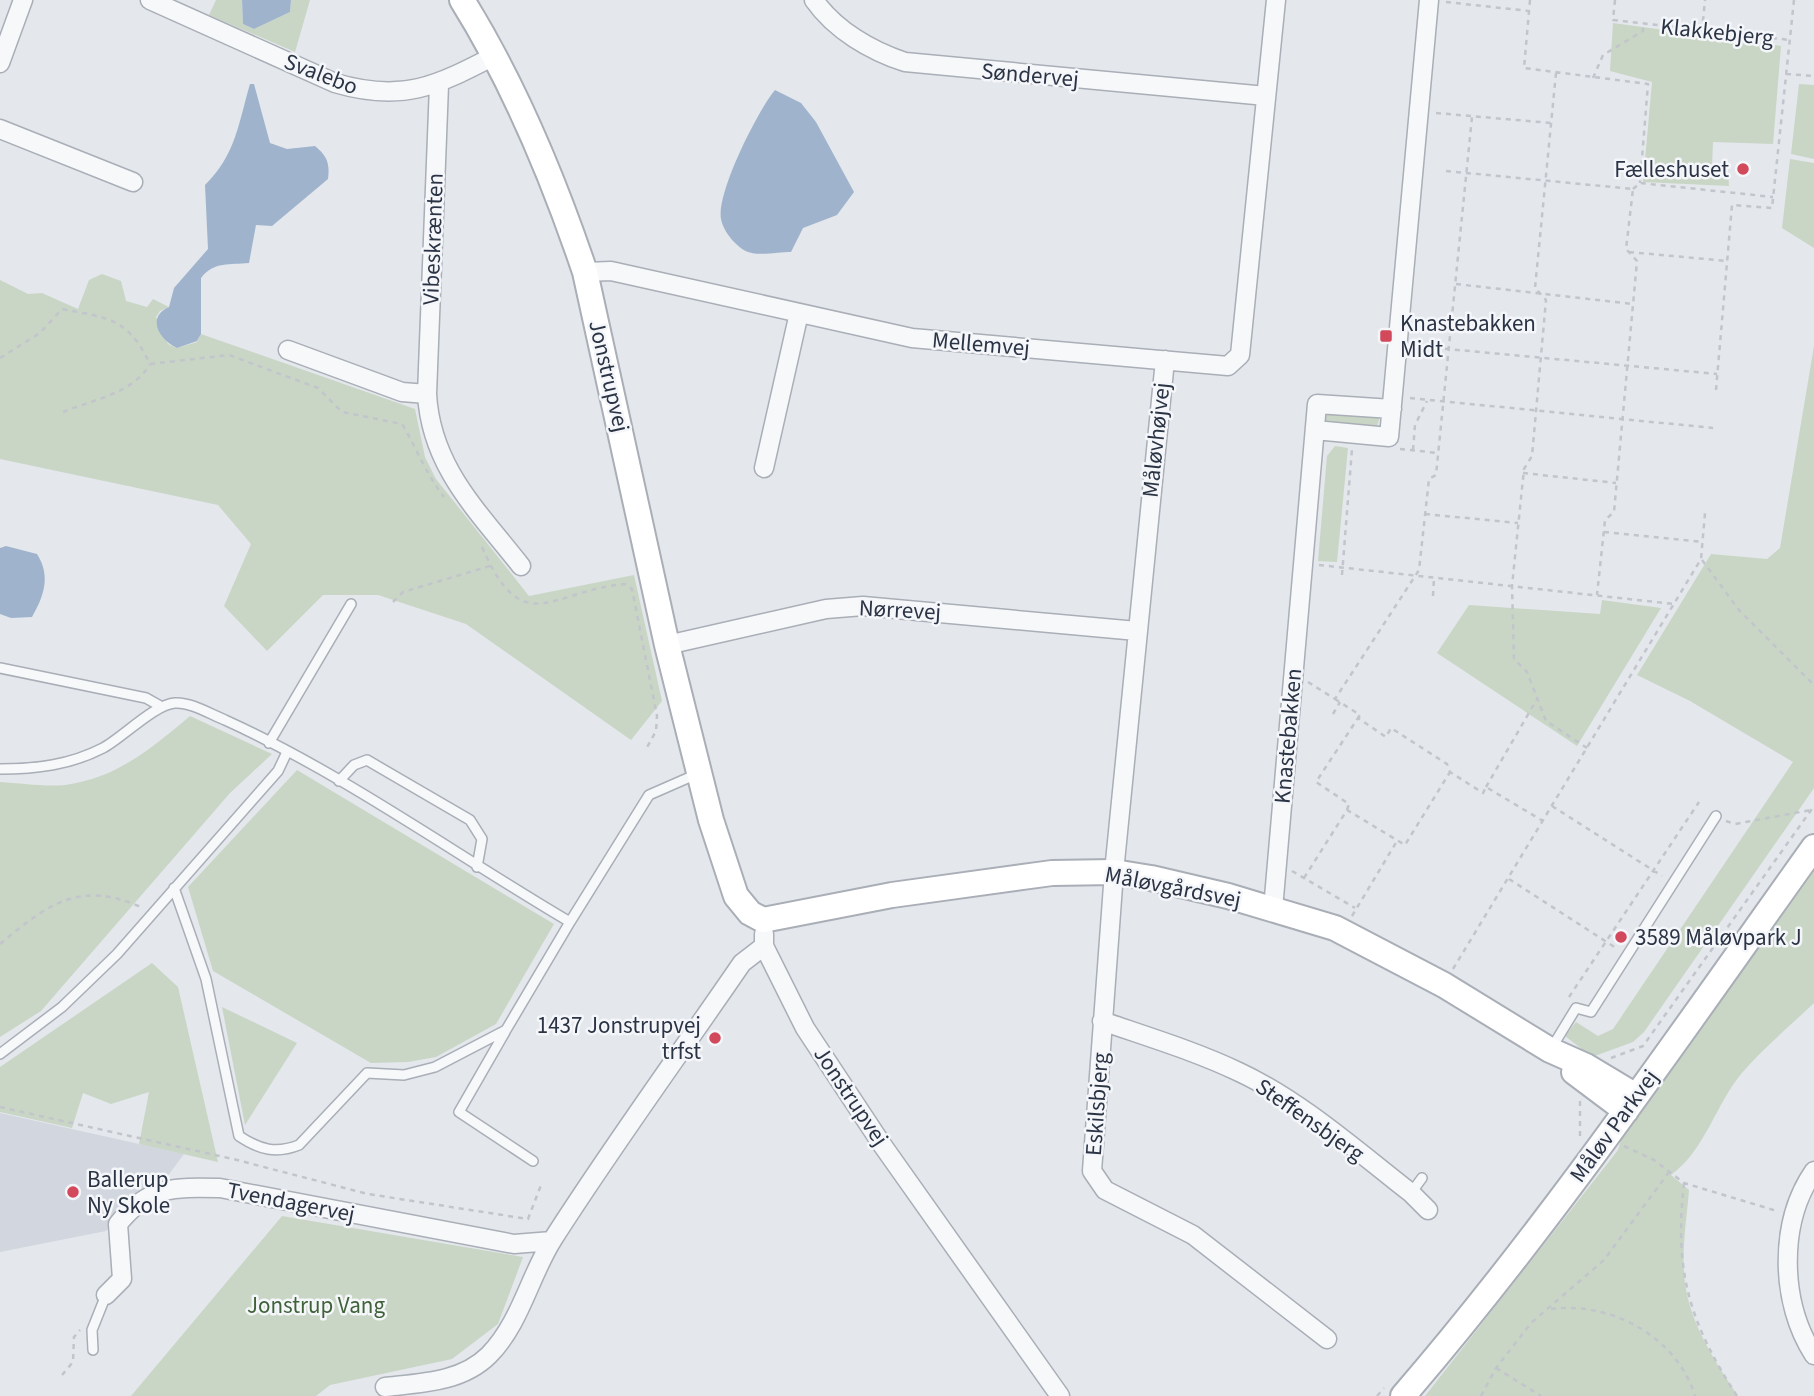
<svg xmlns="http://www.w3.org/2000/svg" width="1814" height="1396" viewBox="0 0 1814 1396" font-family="'Source Sans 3',sans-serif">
  <rect width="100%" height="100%" fill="#e4e7ec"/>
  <path fill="#d2d6de" d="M0 1113 184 1154 164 1181 129 1203 106 1231 0 1252Z"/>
  <path fill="#c9d6c5" d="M216 0H242L243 24 254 29 290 12 291 0H310L295 52 209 15Z
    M1613 23 1781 46 1773 144 1713 142 1712 166 1728 171 1729 186 1643 182 1652 82 1610 71Z
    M1799 84 1814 85V159L1791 154Z
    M1790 159 1814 163V305V248L1782 228Z
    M102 274 121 281 126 301 147 307 153 299 169 307 160 311 156 317 168 344 177 348 197 342 201 334 415 409 425 457 436 479 529 596 634 575 662 701 631 740 466 624 378 595H323L267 651 224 606 251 544 218 505 0 459V280L28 294 42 293 78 309 89 280Z
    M1814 346V788L1644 1032 1633 1042 1592 1057 1565 1036 1576 1022 1598 1036 1613 1029 1793 762 1690 701 1637 675 1711 554 1767 559 1780 548Z
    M1331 411 1380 417 1377 426 1371 430 1323 424 1324 414Z
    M1335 446 1348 448 1337 562 1318 561 1327 456Z
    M1602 600 1661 608 1577 746 1437 653 1469 605 1600 614Z
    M190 716 272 754 230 793 41 1011 0 1037V782C20 783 44 787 65 785 117 778 152 748 190 716Z
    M297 770 554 924 496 1024 436 1057 408 1062 371 1063 213 971 188 887Z
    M1814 869V1003C1790 1026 1762 1049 1741 1074 1715 1106 1705 1150 1671 1175L1689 1190C1687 1217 1682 1245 1684 1272 1686 1318 1714 1360 1738 1396H1425L1618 1150 1622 1137Z
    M152 963 178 987 218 1162 139 1144 149 1092 111 1104 83 1093 72 1128 0 1112V1067Z
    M222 1007 297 1043 245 1125Z
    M282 1216 523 1257 498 1324 452 1359 330 1385 316 1396H131Z"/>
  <path fill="#9fb4cc" d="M242 0H291L290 12 254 29 243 24Z
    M250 84H254L270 143 287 149 315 146C327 156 330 163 328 179L272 226 256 225 249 263C230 265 214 261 201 278V334L197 341 177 348C159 340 146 317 169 307L174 288 208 249 205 185C236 154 238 125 250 84Z
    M775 90 801 103 816 122 854 192 837 215 803 228 791 252C779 252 759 256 748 252 736 247 723 231 721 219 716 193 758 110 775 90Z
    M6 546 37 554C51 576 44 596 32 617L11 618 0 614V548Z"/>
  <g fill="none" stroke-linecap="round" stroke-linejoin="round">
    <defs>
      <path id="lane" d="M0 668 146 698 162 707
        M269 743 351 604
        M0 769C36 769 70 765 103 748 122 738 155 704 175 703 191 702 210 714 225 720 344 774 456 855 570 922L506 1030 435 1067 404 1075 367 1073 299 1145C276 1154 260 1150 239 1136L206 979 174 888
        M339 781 354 765 367 760 470 820 482 839 477 867
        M570 922 649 795 697 774
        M505 1032 459 1112 533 1161
        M1551 1049 1576 1008 1591 1012 1716 816
        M0 1054 62 1007 117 954 278 771 287 752
        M1411 1193 1422 1178
        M93 1350 92 1330 106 1295"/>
      <path id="street" d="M150 0 335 83C403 103 436 86 496 55
        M814 0C835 30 871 51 905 62L1266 96
        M0 63 23 0
        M439 85 427 394C431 467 478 511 521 566
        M0 129 133 182
        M585 272 611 271 912 338 1228 366 1240 355 1276 0
        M288 350 402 392 427 394
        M1165 360 1114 872 1092 1171 1105 1190 1193 1235 1327 1339
        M1315 430 1389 437 1429 0
        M764 468 799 313
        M667 645 826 609 863 606 1137 631
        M1273 909 1317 404 1392 409
        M764 934V946L805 1028 883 1146 1060 1396
        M1102 1021C1148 1037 1195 1051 1239 1072 1301 1101 1357 1151 1411 1193L1428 1210
        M1814 1171C1778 1223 1780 1303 1814 1355
        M106 1295 122 1279 118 1224C148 1186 174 1187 220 1188L514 1244 552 1241
        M385 1387C422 1383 462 1382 489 1355 520 1324 530 1275 553 1239 613 1145 679 1055 742 963L764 946"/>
      <path id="secondary" d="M462 0C515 85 553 177 585 272L667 645 711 820 736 896 750 913 763 920 892 895 1052 873 1114 872 1151 878 1228 896 1335 928 1444 985 1550 1050 1586 1066 1636 1096
        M1574 1072 1626 1111
        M1403 1396C1552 1223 1681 1033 1814 847"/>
    </defs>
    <use href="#lane" stroke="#a9aeb7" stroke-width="12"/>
    <use href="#street" stroke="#a9aeb7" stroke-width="21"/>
    <use href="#secondary" stroke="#a9aeb7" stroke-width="28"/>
    <path stroke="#c2c5cb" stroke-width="2.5" stroke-dasharray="5 5" stroke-linecap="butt" d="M1530 0 1524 68 1648 84 1640 183
      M1615 0 1613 20 1790 40
      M1446 2 1529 11
      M1702 31 1705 0
      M1556 73 1535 288 1546 300 1532 456 1524 469 1512 586 1514 659 1527 672 1546 721 1587 748
      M1786 74 1814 76
      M1593 78 1603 55 1643 31V26
      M1436 113 1551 123
      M1446 171 1633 189 1626 249 1637 261 1614 512 1605 520 1597 595
      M1633 189 1640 183 1773 197
      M1629 252 1727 261
      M1456 284 1633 304
      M1415 346 1717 374
      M0 358 40 333 62 309C109 318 128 318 150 364L229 355 318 388 342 412 402 424C417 449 426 474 444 497
      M1716 390 1732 205 1772 208 1794 0
      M1410 398 1713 428
      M63 412C92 400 134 393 150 364
      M1400 449 1438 453
      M1413 450 1415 425 1427 401
      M1523 473 1616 483
      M1425 514 1518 523
      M1604 532 1703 542
      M482 547C523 641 550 591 625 584L632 589 657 716 656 731 645 751
      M1702 560 1739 610 1814 685
      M1319 565 1674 604
      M1342 575 1352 449
      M1433 596 1434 578
      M393 602 403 592 490 566
      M1308 682 1335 699 1419 570 1429 479 1436 475 1472 117
      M1335 699 1360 715 1358 718
      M1333 714 1340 702
      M1486 787 1537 699
      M1552 806 1662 876
      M1347 810 1349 804 1316 782 1358 718 1386 737 1391 728 1447 764 1450 772 1483 793 1486 787 1543 821
      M1726 821 1735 824 1811 810
      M1292 871 1355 908
      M1304 878 1347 810 1405 845 1450 772
      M1509 879 1616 948
      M1352 916 1397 841
      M0 944C48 904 80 879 143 908
      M1453 969 1701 559 1705 513
      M1569 997 1699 802
      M1611 1058 1643 1046 1814 806
      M1580 1101V1136
      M0 1107 233 1159 368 1194 528 1219 541 1185
      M1624 1146 1654 1160 1684 1183 1777 1211
      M1684 1183C1674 1271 1689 1322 1737 1396
      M1551 1309C1611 1301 1677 1337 1695 1396
      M1496 1368 1541 1396
      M62 1375 73 1362 74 1337 80 1330
      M1377 1396 1384 1388
      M1481 1396 1496 1368 1531 1323 1604 1260 1669 1172"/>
    <use href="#lane" stroke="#f7f8fa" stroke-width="9"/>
    <use href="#street" stroke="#f7f8fa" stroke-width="18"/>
    <use href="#secondary" stroke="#fff" stroke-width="24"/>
  </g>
  <g fill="#d1495b" stroke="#f4f6f9" stroke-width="2.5">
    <circle cx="1743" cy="169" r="7"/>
    <rect x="1379" y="329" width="14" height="14" rx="3.5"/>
    <circle cx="1621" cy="937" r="7"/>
    <circle cx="715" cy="1038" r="7"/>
    <circle cx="73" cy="1192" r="7"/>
  </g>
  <g text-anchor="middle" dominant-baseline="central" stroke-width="5" stroke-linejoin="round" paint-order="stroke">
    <g font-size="23" fill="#2b3445" stroke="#f4f6f9">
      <text transform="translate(1717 32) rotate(6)">Klakkebjerg</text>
      <text transform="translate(321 74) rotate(21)">Svalebo</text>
      <text transform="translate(1030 75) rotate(5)">Søndervej</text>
      <text transform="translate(433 239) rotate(-88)">Vibeskrænten</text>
      <text transform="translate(981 344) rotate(5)">Mellemvej</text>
      <text transform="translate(609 376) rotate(77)">Jonstrupvej</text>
      <text transform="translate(1156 440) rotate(-84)">Måløvhøjvej</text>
      <text transform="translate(900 610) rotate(3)">Nørrevej</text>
      <text transform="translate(1288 736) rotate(-85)">Knastebakken</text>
      <text transform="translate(1173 887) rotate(11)">Måløvgårdsvej</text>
      <text transform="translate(851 1096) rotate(56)">Jonstrupvej</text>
      <text transform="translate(1097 1104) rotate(-86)">Eskilsbjerg</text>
      <text transform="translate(1310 1120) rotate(35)">Steffensbjerg</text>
      <text transform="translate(1614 1126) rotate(-54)">Måløv Parkvej</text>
      <text transform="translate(291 1202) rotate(11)">Tvendagervej</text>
    </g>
    <g font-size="23" fill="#2b3445" stroke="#f4f6f9" text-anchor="start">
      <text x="1729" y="169" text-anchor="end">Fælleshuset</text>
      <text x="1400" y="323">Knastebakken<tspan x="1400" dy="26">Midt</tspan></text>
      <text x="1635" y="937">3589 Måløvpark J</text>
      <text x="701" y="1025" text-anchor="end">1437 Jonstrupvej<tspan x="701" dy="26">trfst</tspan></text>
      <text x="87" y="1179">Ballerup<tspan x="87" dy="26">Ny Skole</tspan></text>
    </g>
    <g font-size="23" fill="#3f6138" stroke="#f4f6f9">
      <text x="316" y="1305">Jonstrup Vang</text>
    </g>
  </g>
</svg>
